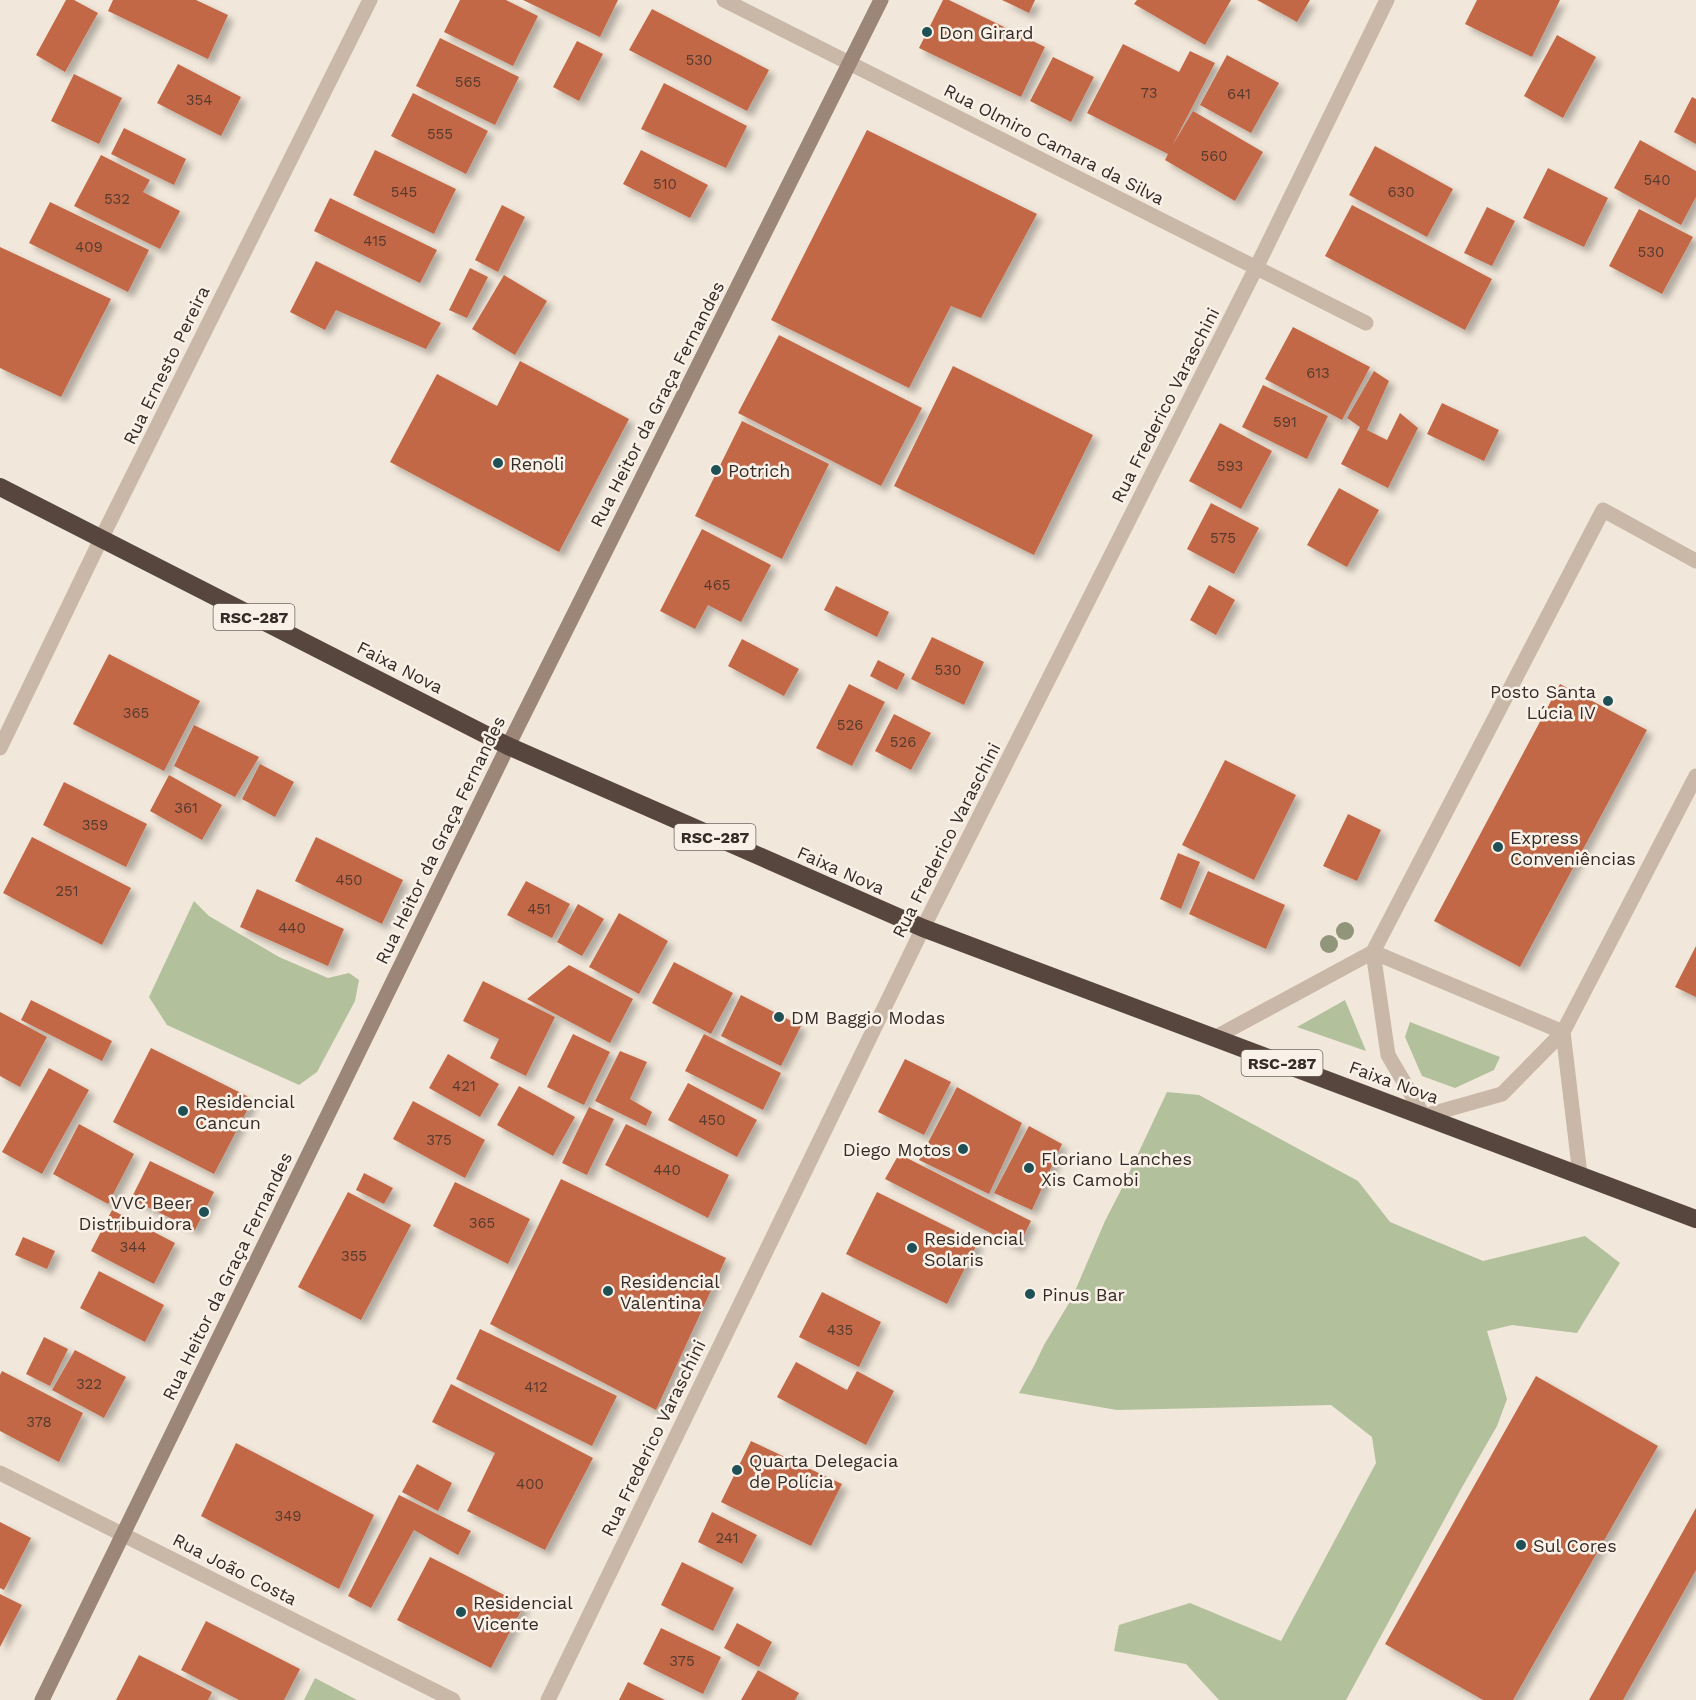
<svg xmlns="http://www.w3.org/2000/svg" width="1696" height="1700" viewBox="0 0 1696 1700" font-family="'Work Sans',sans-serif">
  <defs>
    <filter id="shadow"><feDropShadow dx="5.5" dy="5.5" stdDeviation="3" flood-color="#0004"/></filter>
  </defs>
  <rect width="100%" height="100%" fill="#f1e7da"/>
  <path fill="#b2c09b" d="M194 901 209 916 279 957 328 978 349 973 359 980 355 1001 317 1072 299 1085 167 1025 149 997Z
    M1345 1000 1366 1051 1297 1027Z
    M1410 1022 1500 1057 1494 1070 1455 1088 1422 1076 1405 1037Z
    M1167 1092 1199 1095 1358 1181 1390 1222 1483 1261 1585 1236 1620 1263 1577 1333 1512 1325 1487 1331 1507 1399 1497 1426 1461 1489 1346 1700H1219L1186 1664 1114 1651 1119 1625 1190 1603 1281 1641 1376 1463 1372 1437 1331 1405 1117 1410 1019 1393 1034 1366 1044 1345 1072 1298 1105 1221 1121 1190Z
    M315 1678 357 1700H304Z"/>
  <path fill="#c36846" filter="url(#shadow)" d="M66 0H74L98 13 65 72 36 55Z
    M113 0H196L228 15 208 59 108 11Z
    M460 0H506L538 16 513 66 444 32Z
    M523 0H618L600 37Z
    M943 0H949L1045 47 1021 97 919 48Z
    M1002 0H1035L1029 13Z
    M1137 0H1231L1205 45 1134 4Z
    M1257 0H1310L1297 22Z
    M1477 0H1560L1532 57 1465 24Z
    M652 9 769 70 747 111 629 50Z
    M1557 35 1596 57 1563 118 1524 96Z
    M440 38 519 77 495 125 416 86Z
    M577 41 603 54 579 101 553 87Z
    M1123 44 1179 72 1190 51 1215 63 1172 146 1193 111 1263 152 1235 201 1165 160 1168 154 1087 113Z
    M1227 55 1279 83 1251 133 1200 105Z
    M1053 57 1094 77 1071 122 1030 101Z
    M178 64 241 97 221 136 157 103Z
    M74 74 122 98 99 144 51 121Z
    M664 83 747 126 726 168 641 129Z
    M413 93 488 131 466 174 391 136Z
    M1692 97 1696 99V144L1674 132Z
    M124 128 186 159 174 185 111 154Z
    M867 130 1037 214 981 318 951 306 909 388 771 320Z
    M1640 140 1696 171V197L1681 225 1614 188Z
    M1375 146 1453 189 1427 237 1349 195Z
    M375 150 456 189 434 234 353 195Z
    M641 150 708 185 690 218 623 184Z
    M101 155 150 180 143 192 180 211 160 249 74 206Z
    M1548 168 1608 198 1584 247 1523 218Z
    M330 198 437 250 420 283 314 231Z
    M50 202 149 250 128 292 29 243Z
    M502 205 525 217 498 272 475 260Z
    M1352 205 1492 279 1465 330 1325 256Z
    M1487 207 1515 221 1492 266 1464 253Z
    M1639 209 1693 237 1662 294 1609 266Z
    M0 247 111 299 61 397 0 368Z
    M316 261 441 323 426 349 336 310 325 330 290 312Z
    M470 268 488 277 467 318 449 310Z
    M504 275 547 301 515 355 472 329Z
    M1293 327 1370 367 1342 420 1265 379Z
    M779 335 922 408 881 486 738 413Z
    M520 361 629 419 559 552 390 462 437 374 497 406Z
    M953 366 1093 435 1034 555 894 486Z
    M1374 371 1389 381 1367 430 1387 440 1400 413 1418 428 1388 488 1341 464 1360 427 1347 418Z
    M1263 385 1328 416 1307 459 1242 427Z
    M1442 403 1499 430 1484 461 1427 434Z
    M742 421 829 464 782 559 695 516Z
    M1220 423 1272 451 1241 509 1189 481Z
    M1339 488 1379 510 1347 567 1307 545Z
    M1211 503 1259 528 1234 574 1187 549Z
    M702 529 771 565 741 622 708 605 695 629 660 611Z
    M1209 585 1235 600 1216 635 1190 620Z
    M836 586 889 612 877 637 824 610Z
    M932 637 984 662 964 705 911 679Z
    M742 639 799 669 784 696 728 666Z
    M109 654 200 701 164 771 73 724Z
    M878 660 905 674 897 690 870 676Z
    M849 684 885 702 852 766 816 748Z
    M1560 684 1647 730 1520 967 1434 921Z
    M894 714 931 733 911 770 875 751Z
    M194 725 259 757 235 797 174 766Z
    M1225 760 1296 795 1254 880 1182 845Z
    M260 764 294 782 275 817 242 799Z
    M169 775 222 805 202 840 150 811Z
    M64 782 147 824 126 867 43 825Z
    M1348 814 1381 830 1357 881 1323 866Z
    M32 837 131 888 102 945 3 893Z
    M316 837 403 880 382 924 295 881Z
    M1178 853 1200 862 1181 909 1160 899Z
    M1208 871 1285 905 1266 949 1189 914Z
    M526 881 570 904 552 938 507 915Z
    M257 889 344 929 328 966 240 927Z
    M578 904 604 919 582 956 557 942Z
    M619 913 668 941 639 994 589 967Z
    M1696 946V997L1675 987Z
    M674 962 733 993 711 1034 652 1003Z
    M569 965 633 999 610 1043 527 999Z
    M483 981 555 1017 526 1076 490 1058 499 1039 463 1021Z
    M741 995 801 1026 781 1066 721 1036Z
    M31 1000 112 1041 102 1061 21 1020Z
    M0 1012 47 1037 20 1087 0 1076Z
    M573 1034 610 1052 584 1105 547 1087Z
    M704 1034 781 1073 763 1110 685 1071Z
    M151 1048 253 1099 214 1174 113 1122Z
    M620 1051 647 1062 630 1099 652 1112 646 1126 595 1101Z
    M448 1054 499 1084 480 1117 429 1088Z
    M905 1059 951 1082 924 1135 878 1112Z
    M49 1068 89 1090 42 1174 2 1152Z
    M688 1083 757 1120 737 1157 668 1120Z
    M519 1086 575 1117 553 1156 497 1125Z
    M957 1087 1022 1123 989 1194 919 1160Z
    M413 1101 485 1140 465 1178 393 1139Z
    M589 1107 614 1119 587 1175 562 1163Z
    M79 1124 134 1154 108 1204 53 1174Z
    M626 1124 729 1175 708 1218 605 1165Z
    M1029 1126 1062 1144 1032 1210 994 1193Z
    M899 1154 1031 1221 1018 1247 885 1179Z
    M150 1161 214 1192 195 1230 131 1199Z
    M364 1173 393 1188 384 1204 356 1190Z
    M561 1179 726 1258 656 1410 490 1324Z
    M455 1182 530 1219 508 1264 433 1226Z
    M348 1192 411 1225 361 1320 298 1287Z
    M877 1192 978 1242 947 1304 846 1254Z
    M112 1210 175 1243 154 1284 91 1251Z
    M23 1237 55 1251 47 1269 15 1255Z
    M99 1271 164 1305 145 1342 80 1308Z
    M822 1292 881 1322 859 1367 799 1337Z
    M480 1329 617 1396 592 1446 456 1379Z
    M44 1337 68 1349 50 1386 26 1374Z
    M75 1350 126 1377 104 1418 52 1390Z
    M796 1362 847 1390 857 1371 894 1391 866 1445 777 1397Z
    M2 1371 83 1413 59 1462 0 1431V1375Z
    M1536 1376 1658 1446 1513 1700H1483L1385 1644Z
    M451 1384 593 1458 545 1550 467 1511 495 1453 432 1422Z
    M751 1441 842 1484 811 1546 721 1502Z
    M236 1443 374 1515 339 1589 201 1516Z
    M417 1464 452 1483 438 1511 402 1492Z
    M399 1495 471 1531 458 1555 414 1530 371 1608 348 1596Z
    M1696 1508V1570L1623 1700H1589Z
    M712 1512 757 1535 742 1564 698 1542Z
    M0 1522 31 1538 4 1590 0 1588Z
    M430 1557 524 1605 491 1668 397 1620Z
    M682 1562 734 1588 713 1631 661 1605Z
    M0 1594 22 1605 0 1647Z
    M206 1621 300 1669 284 1700H239L181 1670Z
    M737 1623 772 1642 759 1667 724 1648Z
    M661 1628 721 1657 703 1694 643 1664Z
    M139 1655 212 1692 208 1700H116Z
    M758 1670 799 1693 795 1700H741Z
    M628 1682 665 1700H619Z"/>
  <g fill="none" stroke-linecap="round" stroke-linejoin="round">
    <path stroke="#c9b7a7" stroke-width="15" d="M1373 952 1563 1032 1502 1094 1424 1116 1388 1055Z
      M1214 1038 1373 952 1603 510 1696 561
      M1580 1175 1563 1032 1696 776"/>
    <path stroke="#c9b7a7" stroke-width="15" d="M724 0 1366 323
      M0 748 101 539 370 0
      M0 1473 453 1700
      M548 1700 923 928 1256 268 1387 0"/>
    <path stroke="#9c8678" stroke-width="15" d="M42 1700 508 746 881 0"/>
    <path stroke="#56463e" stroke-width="18" d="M0 487 508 746 923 928 1696 1219"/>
  </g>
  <g fill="#91967a">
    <circle cx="1345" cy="931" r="9"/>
    <circle cx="1329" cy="944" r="9"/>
  </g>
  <g fill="#1e5056" stroke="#f9f1e7" stroke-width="2">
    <circle cx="927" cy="32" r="6"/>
    <circle cx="498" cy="463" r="6"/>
    <circle cx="716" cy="470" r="6"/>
    <circle cx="1608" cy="701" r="6"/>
    <circle cx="1498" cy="847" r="6"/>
    <circle cx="779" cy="1017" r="6"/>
    <circle cx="183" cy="1111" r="6"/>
    <circle cx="963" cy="1149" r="6"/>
    <circle cx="1029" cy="1168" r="6"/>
    <circle cx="204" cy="1212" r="6"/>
    <circle cx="912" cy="1248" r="6"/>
    <circle cx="608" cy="1291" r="6"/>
    <circle cx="1030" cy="1294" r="6"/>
    <circle cx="737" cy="1470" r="6"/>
    <circle cx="1521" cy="1545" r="6"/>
    <circle cx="461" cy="1612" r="6"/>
  </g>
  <g text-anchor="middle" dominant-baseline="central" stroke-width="5" stroke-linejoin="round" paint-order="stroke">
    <g font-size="15" fill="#583b2f">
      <text x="699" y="60">530</text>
      <text x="468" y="82">565</text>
      <text x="1149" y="93">73</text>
      <text x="1239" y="94">641</text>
      <text x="199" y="100">354</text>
      <text x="440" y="134">555</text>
      <text x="1214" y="156">560</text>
      <text x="1657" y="180">540</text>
      <text x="665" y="184">510</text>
      <text x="404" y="192">545</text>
      <text x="1401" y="192">630</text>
      <text x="117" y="199">532</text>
      <text x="375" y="241">415</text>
      <text x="89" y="247">409</text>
      <text x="1651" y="252">530</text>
      <text x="1318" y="373">613</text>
      <text x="1285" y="422">591</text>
      <text x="1230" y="466">593</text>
      <text x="1223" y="538">575</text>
      <text x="717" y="585">465</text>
      <text x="948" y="670">530</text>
      <text x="136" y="713">365</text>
      <text x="850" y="725">526</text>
      <text x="903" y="742">526</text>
      <text x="186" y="808">361</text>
      <text x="95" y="825">359</text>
      <text x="349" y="880">450</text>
      <text x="67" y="891">251</text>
      <text x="539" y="909">451</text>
      <text x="292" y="928">440</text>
      <text x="464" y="1086">421</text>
      <text x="712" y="1120">450</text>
      <text x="439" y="1140">375</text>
      <text x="667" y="1170">440</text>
      <text x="482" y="1223">365</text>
      <text x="133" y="1247">344</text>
      <text x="354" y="1256">355</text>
      <text x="840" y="1330">435</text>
      <text x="89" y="1384">322</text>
      <text x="536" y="1387">412</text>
      <text x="39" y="1422">378</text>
      <text x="530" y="1484">400</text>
      <text x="288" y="1516">349</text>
      <text x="727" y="1538">241</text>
      <text x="682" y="1661">375</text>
    </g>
    <g fill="#f9f1e7" stroke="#706761" stroke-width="1.5">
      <rect x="213.5" y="604" width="81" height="26" rx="4.5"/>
      <rect x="674.5" y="824" width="81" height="26" rx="4.5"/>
      <rect x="1241.5" y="1050" width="81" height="26" rx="4.5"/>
    </g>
    <g font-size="16" font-weight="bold" fill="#352c27">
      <text x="254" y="617">RSC-287</text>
      <text x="715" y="837">RSC-287</text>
      <text x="1282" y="1063">RSC-287</text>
    </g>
    <g font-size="18" fill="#352c27" stroke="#f9f1e7" text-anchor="start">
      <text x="939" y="32">Don Girard</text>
      <text x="510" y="463">Renoli</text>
      <text x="728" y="470">Potrich</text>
      <text x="1596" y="691" text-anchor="end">Posto Santa<tspan x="1596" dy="21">Lúcia IV</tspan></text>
      <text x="1510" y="837">Express<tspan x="1510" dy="21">Conveniências</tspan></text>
      <text x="791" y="1017">DM Baggio Modas</text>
      <text x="195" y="1101">Residencial<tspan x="195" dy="21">Cancun</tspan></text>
      <text x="951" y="1149" text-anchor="end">Diego Motos</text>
      <text x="1041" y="1158">Floriano Lanches<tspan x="1041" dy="21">Xis Camobi</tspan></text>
      <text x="192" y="1202" text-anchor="end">VVC Beer<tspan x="192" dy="21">Distribuidora</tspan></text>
      <text x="924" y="1238">Residencial<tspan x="924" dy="21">Solaris</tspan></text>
      <text x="620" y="1281">Residencial<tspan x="620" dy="21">Valentina</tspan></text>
      <text x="1042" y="1294">Pinus Bar</text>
      <text x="749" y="1460">Quarta Delegacia<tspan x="749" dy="21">de Polícia</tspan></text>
      <text x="1533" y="1545">Sul Cores</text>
      <text x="473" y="1602">Residencial<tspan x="473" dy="21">Vicente</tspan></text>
    </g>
    <g font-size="18" fill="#352c27" stroke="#f9f1e7">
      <text transform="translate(1054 144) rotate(27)">Rua Olmiro Camara da Silva</text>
      <text transform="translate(166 365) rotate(-64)">Rua Ernesto Pereira</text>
      <text transform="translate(657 404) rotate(-63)">Rua Heitor da Graça Fernandes</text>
      <text transform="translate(1165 405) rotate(-63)">Rua Frederico Varaschini</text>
      <text transform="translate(400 667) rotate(27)">Faixa Nova</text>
      <text transform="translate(440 840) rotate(-64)">Rua Heitor da Graça Fernandes</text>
      <text transform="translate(946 840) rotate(-63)">Rua Frederico Varaschini</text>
      <text transform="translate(841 870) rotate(24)">Faixa Nova</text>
      <text transform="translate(1394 1082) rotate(20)">Faixa Nova</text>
      <text transform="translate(227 1276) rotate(-64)">Rua Heitor da Graça Fernandes</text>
      <text transform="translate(653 1438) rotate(-64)">Rua Frederico Varaschini</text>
      <text transform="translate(235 1569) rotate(27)">Rua João Costa</text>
    </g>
  </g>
</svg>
